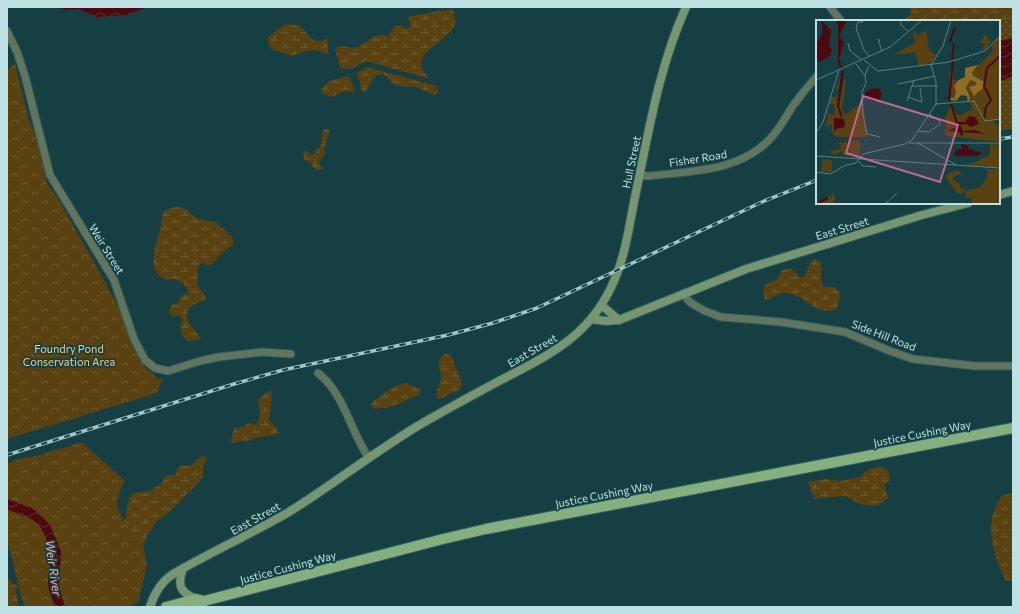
<svg xmlns="http://www.w3.org/2000/svg" width="1020" height="614" viewBox="0 0 1020 614" font-family="Commissioner,sans-serif">
  <defs>
    <pattern id="grass-dots" width="8" height="8" patternUnits="userSpaceOnUse"><rect width="8" height="8" fill="#594110"/><path d="M2 2h.1M6 6h.1" fill="none" stroke="#6f5c33" stroke-width="1.8" stroke-linecap="round"/></pattern>
    <pattern id="wetland-marsh" width="20" height="14" patternUnits="userSpaceOnUse"><rect width="20" height="14" fill="#594110"/><path d="M1 5h8M5 5V1M11 12h8M15 12V8" fill="none" stroke="#6f5c33"/></pattern>
    <pattern id="park-crowns" width="20" height="18" patternUnits="userSpaceOnUse"><rect width="20" height="18" fill="#594110"/><path d="M2 6a3 3 0 1 1 6 0M12 15a3 3 0 1 1 6 0" fill="none" stroke="#6f5c33"/></pattern>
    <pattern id="water-waves" width="16" height="10" patternUnits="userSpaceOnUse"><rect width="16" height="10" fill="#4d0810"/><path d="M0 5q4-4 8 0t8 0" fill="none" stroke="#652c33"/></pattern>
  </defs>
  <rect width="100%" height="100%" fill="#153f42"/>
  <path fill="url(#grass-dots)" d="M1013 16V129L999 131V23Z"/>
  <path fill="url(#wetland-marsh)" d="M911 7H1013V16L999 23V21H903L910 14Z
    M452 9C455 12 455 16 455 21 455 23 455 25 454 27 453 29 450 32 448 34 433 49 408 58 430 79L366 61 351 69 340 68 335 48C341 44 350 49 357 47 372 41 372 32 390 36V32L395 26H402L406 29 411 26 408 18 410 16Z
    M287 24C306 25 303 32 315 41H321L327 38 329 55 316 50 303 52 292 56 271 49 268 43V37L279 28Z
    M367 67 437 86 438 93 433 95C428 92 422 89 416 87 410 85 402 88 395 85 388 82 387 71 378 75 372 77 369 88 365 92H362L357 73Z
    M348 76 352 83 355 93C351 92 348 91 344 92 333 95 334 100 322 93L321 89 330 81Z
    M327 128 330 131 324 148 325 154 319 162 323 170H315L311 163 304 159 303 152 307 151 311 155 315 154 316 149 320 148 323 130Z
    M182 207 198 219 215 222 225 230 233 238V245L222 253 212 264 208 266 203 263 200 264 197 271C199 277 196 282 199 287 201 292 205 293 206 298 203 302 199 302 195 304 176 315 195 330 202 339L188 341C176 331 183 328 181 317L178 315 173 317 169 313 170 306 178 303 181 296 188 294C189 286 180 280 172 279 170 279 168 280 166 280 162 279 158 275 156 272 149 259 158 239 161 227 162 221 161 213 167 210 171 207 177 207 182 207Z
    M816 259 821 263V278L823 287H833L839 291 840 298 837 309C814 318 807 294 786 293 779 293 772 298 766 300 762 295 763 289 766 284L778 279 782 270 791 268 797 275 801 278C811 274 805 262 816 259Z
    M445 354H448L452 357 462 384 461 388 459 390 439 399H437C435 390 441 385 441 377 441 372 438 367 439 361 440 358 442 356 445 354Z
    M406 383 420 389 421 391 420 394C406 400 388 411 373 408L371 403C384 395 390 386 406 383Z
    M268 391H271L272 397 269 420 279 432V434L254 438 248 442 242 441 232 443 231 439 234 429 245 426 249 422 254 425C262 420 260 408 258 400Z
    M79 442 83 443 90 450 91 458 122 521 126 519C127 511 126 493 138 492 142 492 146 492 151 491L155 487 161 484 167 475H175L179 466 192 465 201 456H205L207 458 206 462 203 466V478L166 515 157 521 147 536 143 546 147 565 139 599 131 607H65L7 499V463L23 458 37 456 58 449 71 446Z
    M881 467 888 470 890 480 884 485 888 498 877 506 860 504 844 496 814 499 808 482 825 479 841 481 861 477C865 469 873 468 881 467Z
    M1010 493 1013 494V581H1006C996 561 987 535 993 513 995 507 999 501 1002 496Z
    M7 570 9 581 18 587 16 591 19 607H7Z"/>
  <path fill="url(#park-crowns)" d="M15 63 28 117 40 148 47 184 59 200 72 223 121 311 133 347 144 366 159 379 163 378 157 393 7 439V70Z
    M77 446 94 453 125 481C122 487 118 494 117 501 116 515 138 537 143 550 148 563 140 588 138 602L128 607H24L7 540V467Z"/>
  <path fill="url(#water-waves)" d="M59 7H148L126 15 97 17 79 9 65 10Z
    M1013 38V76L999 82V41Z
    M7 499 30 507 41 515 50 525 61 551 59 586 65 607H55C53 600 48 591 48 583 48 578 50 573 50 568 51 551 47 530 33 520 25 515 15 513 7 509Z"/>
  <g fill="none" stroke-linecap="round" stroke-linejoin="round">
    <defs>
      <path id="minor" d="M830 7 841 21
        M7 31 17 52 25 76 50 175 114 280 134 339 145 360 155 368 168 371 200 361 219 357 262 352 291 354
        M640 175 649 176C690 171 738 172 769 140 779 130 785 119 792 107 800 96 808 86 817 76
        M684 293 687 299 691 303 705 311 721 317 781 322 845 332 890 351 913 359 975 366H1013
        M318 373C324 378 329 383 333 389 348 410 354 437 369 458"/>
      <path id="secondary" d="M999 195 1013 191
        M601 305 619 320
        M591 319 606 321 619 320 746 269 922 215 968 203
        M183 568C177 586 180 592 196 599
        M150 607C154 594 161 582 173 574 211 552 251 534 289 512 332 485 372 454 416 427 443 411 471 396 499 381 549 355 590 337 614 281 625 256 629 228 634 202 648 136 658 69 686 7"/>
      <path id="primary" d="M166 607 196 599 204 601
        M195 607 202 604 204 601 443 539 486 529 1013 428"/>
    </defs>
    <use href="#minor" stroke="#335c5f" stroke-width="9"/>
    <use href="#secondary" stroke="#335c5f" stroke-width="10"/>
    <use href="#primary" stroke="#335c5f" stroke-width="12"/>
    <use href="#minor" stroke="#60755d" stroke-width="7"/>
    <use href="#secondary" stroke="#759670" stroke-width="8"/>
    <use href="#primary" stroke="#85b07e" stroke-width="10"/>
    <defs>
      <path id="rail" d="M999 139 1013 137
        M7 455 234 384 283 370 448 335 493 323 537 308 762 202 817 180"/>
    </defs>
    <use href="#rail" stroke="#a1c6c9" stroke-width="3.5"/>
    <use href="#rail" stroke="#153f42" stroke-width="2" stroke-dasharray="6" stroke-linecap="butt"/>
  </g>
  <g text-anchor="middle" dominant-baseline="central" stroke-width="3.5" stroke-linejoin="round" paint-order="stroke">
    <g font-size="11" fill="#bde1e4" stroke="#153f42">
      <text transform="translate(698 158) rotate(-9)">Fisher Road</text>
      <text transform="translate(631 162) rotate(-78)">Hull Street</text>
      <text transform="translate(842 228) rotate(-17)">East Street</text>
      <text transform="translate(107 249) rotate(58)">Weir Street</text>
      <text transform="translate(884 335) rotate(21)">Side Hill Road</text>
      <text transform="translate(532 350) rotate(-30)">East Street</text>
      <text transform="translate(922 433) rotate(-11)">Justice Cushing Way</text>
      <text transform="translate(604 494) rotate(-11)">Justice Cushing Way</text>
      <text transform="translate(255 518) rotate(-29)">East Street</text>
      <text transform="translate(288 567) rotate(-15)">Justice Cushing Way</text>
    </g>
    <g font-size="11" fill="#f7ce84" stroke="#153f42">
      <text x="69" y="348">Foundry Pond<tspan x="69" dy="13">Conservation Area</tspan></text>
    </g>
    <g font-size="12" font-style="italic" fill="#fca6a4" stroke="#153f42">
      <text transform="translate(54 568) rotate(82)">Weir River</text>
    </g>
  </g>
  <g transform="translate(816 20)">
    <rect width="184" height="184" fill="#153f42"/>
    <path d="M184 16V99L177 102 184 106V122L130 116 128 109 142 106 140 102 150 92 157 90 154 81 151 82 149 48 162 45 167 41 177 31 176 25Z" fill="#594110"/>
    <path d="M162 45 156 52 157 56 169 62 164 74 165 69 158 76 153 67 160 65V62L154 60 150 68 154 78 152 82 151 76 145 75 140 81 134 80 136 76 138 79V66L141 61 149 57V48Z" fill="#906d25"/>
    <path d="M170 14 172 20 177 21 173 22 171 29 165 31 170 24 164 22ZM137 44V60L141 62 138 66 140 72 138 79 134 74 136 63 133 55ZM135 87 142 95 148 94 140 102 143 106 130 108 129 97ZM28 119 33 125 34 128 30 126 32 134 35 136 27 135V130L20 135 13 132 24 129 25 126 21 121 28 124ZM169 149H184V184H156L155 178H149L150 171 164 167 171 157 172 152ZM140 150 147 153 137 157 138 161 144 164 145 169 150 168 146 174H142L132 161 130 155ZM16 172 20 178 17 183 0 184 10 180 13 175 15 178Z" fill="#594110"/>
    <path d="M174 124 184 125V147L149 146 174 135Z" fill="#594110"/>
    <path d="M110 9 113 30 120 35 115 43 103 46 99 32 82 35 80 33 99 23 96 10 103 16ZM27 50 22 73 21 85 25 93 23 95 25 97 26 93 23 87 28 59 30 62 26 88 28 95 47 82 51 117H21L17 114 18 111 15 113 16 105 10 106 12 96 9 92 17 95 19 92 18 84H13L15 77H21L22 70 20 68ZM33 120 43 121 45 124 43 136H32ZM7 139 16 140V152H5Z" fill="#594110"/>
    <path d="M5 0 15 10 13 25 16 30 14 36 3 42 0 39V25L7 12ZM31 0 23 16 28 22 23 39 26 48 22 45V4L20 1ZM28 50 23 87 26 93 25 98 21 86 25 53ZM62 68 66 73 63 81H56L48 75 52 70ZM153 96 159 97 163 104 155 107 150 104 144 105 147 111 158 110 169 114 147 112 146 117 143 112 132 111 137 108 143 109 140 102H149ZM18 98 28 99 29 107 20 109 18 112ZM145 124 152 126 153 129 167 133 160 136H138L140 130 146 129Z" fill="#4d0810"/>
    <path fill="none" stroke="#4d0810" stroke-width="2" d="M134 22 139 6M136 39 138 23M133 81 137 41M135 84 141 103M168 98 170 87 175 80 168 66 171 48 184 36M1 184 12 178"/>
    <path fill="none" stroke="#588083" stroke-width="1" d="M85 0V5L93 12M44 1 47 2H42L40 8 48 30 54 37M64 21 62 19 66 32M32 23 34 31 46 40M48 40 62 51 133 42 169 31 184 16M40 44 49 56M53 46 49 55 50 63 46 72 47 94 51 114 64 117M0 60 74 27 106 0M82 64 119 56M96 66H121M92 77 106 82 104 68M91 81 98 60M120 84 158 81 169 101 184 99M102 111 113 112 124 104 123 100 113 94M0 113 7 102 23 50M93 123H184M102 123 140 145M0 136 184 148M42 141 47 146 60 147M0 152 14 154 30 145 40 143 47 134 89 124 96 120 120 84V62L115 45 127 26 135 0M69 184 81 173"/>
    <path fill="#c06892" fill-opacity="0.15" stroke="#c06892" stroke-width="2" d="M47 76 142 105 124 162 30 133Z"/>
    <rect width="184" height="184" fill="none" stroke="#bde1e4" stroke-width="2"/>
  </g>
  <rect width="1020" height="614" fill="none" stroke="#bde1e4" stroke-width="16"/>
</svg>
